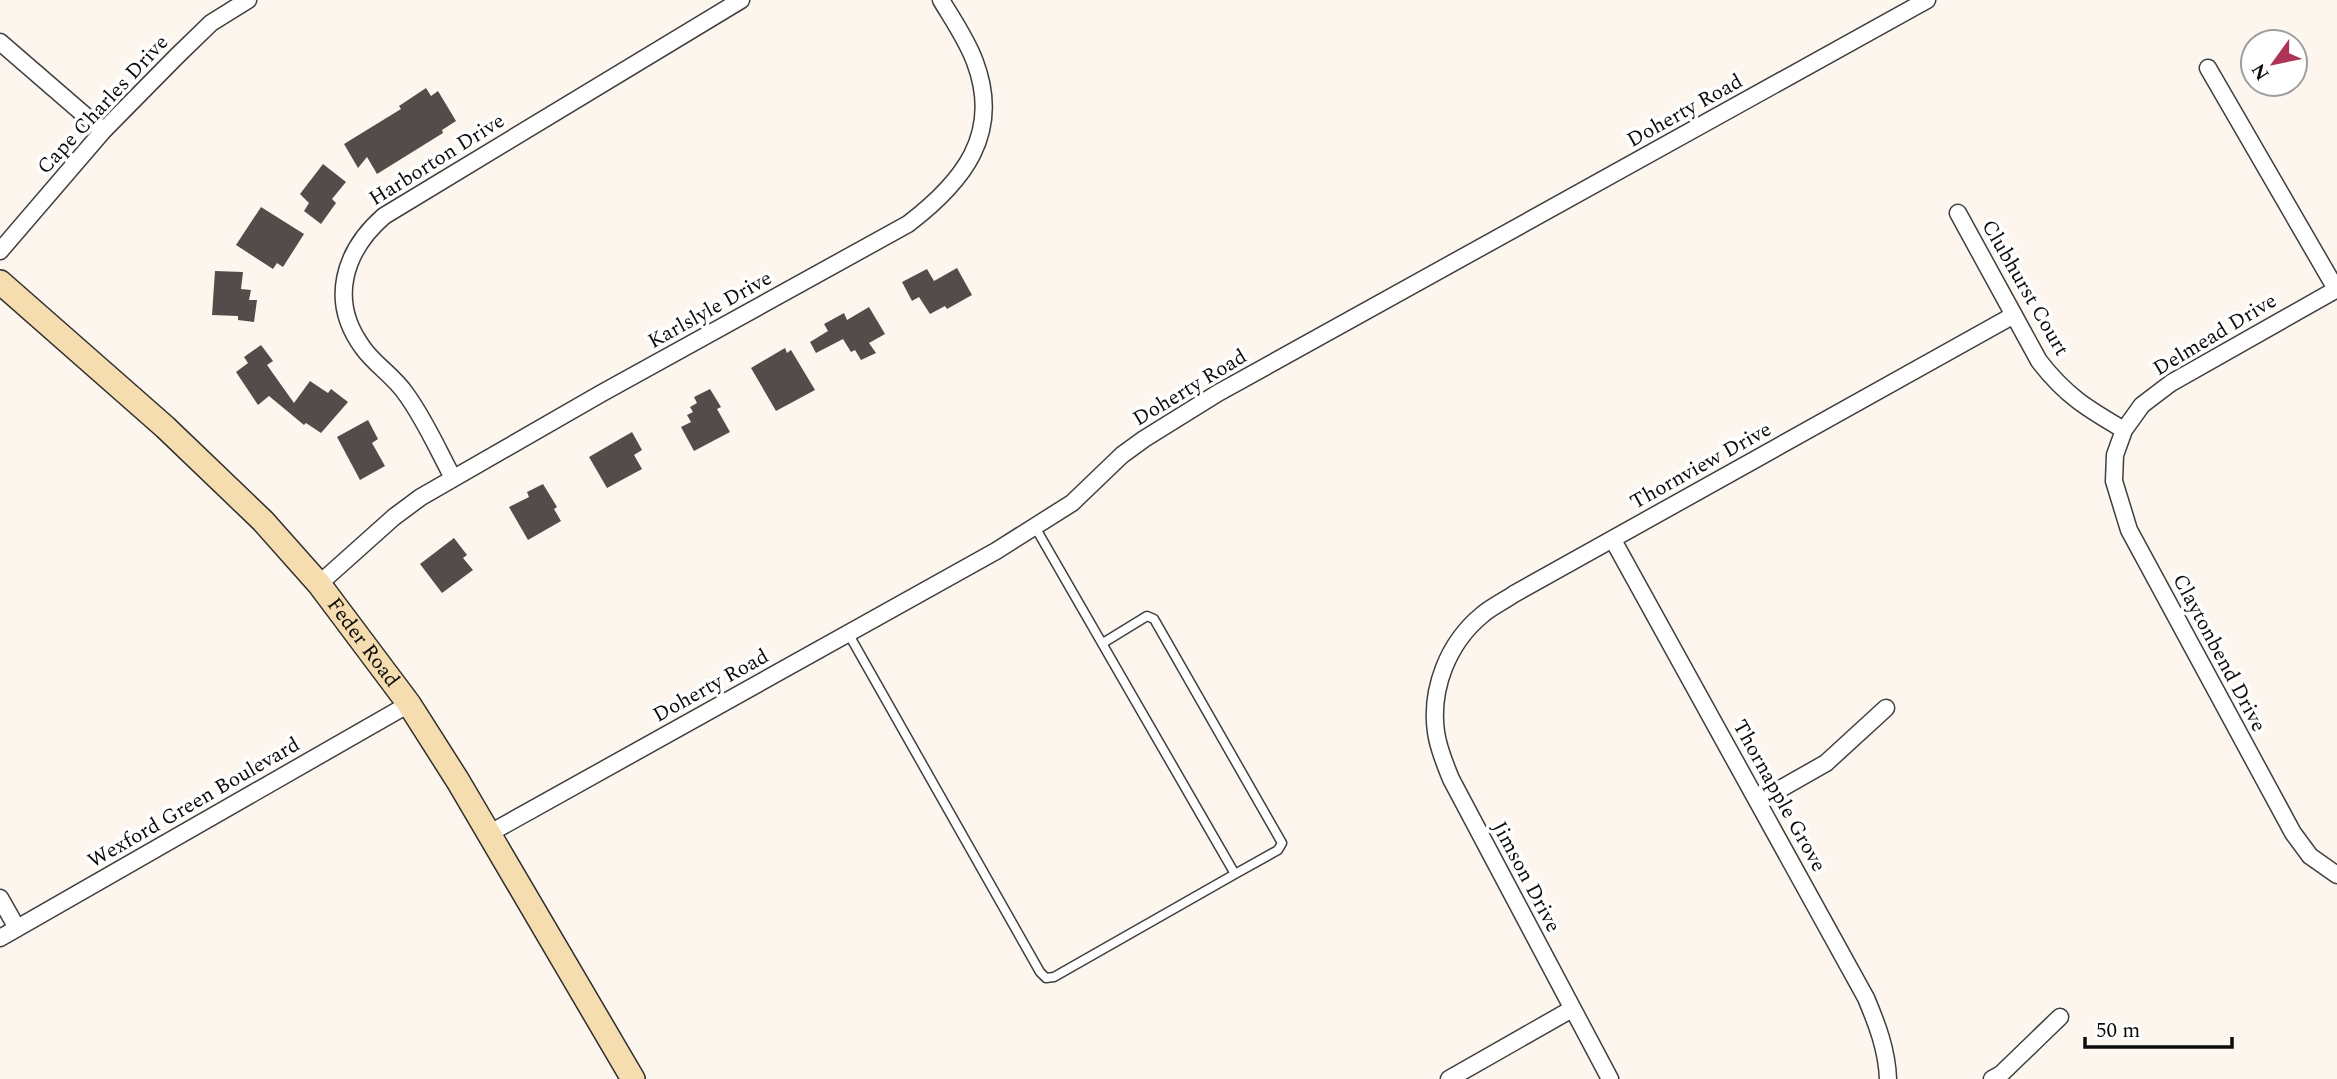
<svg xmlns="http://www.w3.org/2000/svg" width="2337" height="1079" viewBox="0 0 2337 1079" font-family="Spectral,serif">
  <rect width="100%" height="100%" fill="#fdf6ee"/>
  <path fill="#544c4a" d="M426 88 431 96 438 91 456 121 442 130 443 133 377 174 367 157 358 168 344 144 401 109 399 106Z
    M323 164 346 182 332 199 336 203 321 224 304 211 309 203 300 194Z
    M261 207 304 234 283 267 277 263 273 269 236 245Z
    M957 268 972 295 947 309 945 306 930 314 919 297 912 301 902 282 927 269 934 281Z
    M215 271 243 272 241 289 251 290 249 300H257L254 322 238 320V316L212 315Z
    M869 307 885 334 869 343 876 353 861 360 855 350 851 352 843 339 816 353 810 342 828 331 824 324 844 313 847 320Z
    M261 345 273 361 267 365 294 403 310 381 328 393 331 389 348 402 321 433 306 423 304 425 269 396 258 405 236 372 248 363 244 357Z
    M785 348 787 353 791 350 815 390 776 411 751 368Z
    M710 389 721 407 717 409 730 432 694 451 681 427 691 422 687 415 693 412 690 407 697 403 694 397Z
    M368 420 378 439 372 443 385 466 360 480 337 437Z
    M632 432 642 450 634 455 642 469 607 488 589 457Z
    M543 484 557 507 554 509 561 521 528 540 509 507 529 497 527 492Z
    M454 538 467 555 463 558 473 570 442 593 420 564Z"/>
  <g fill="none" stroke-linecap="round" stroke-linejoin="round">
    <defs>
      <path id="service" d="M848 633 1040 972 1046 978 1054 977 1235 874 1035 527
        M1103 643 1147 616 1154 619 1282 843 1278 850 1235 874"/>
      <path id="minor" d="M0 42 103 131
        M2208 68 2336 289
        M1958 213 2039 361C2066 396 2088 409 2124 430
        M0 251 103 131 177 56 211 23 248 0
        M2337 289 2171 383 2142 405 2124 430 2115 455 2114 481 2129 530 2293 833 2310 856 2337 875
        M453 478C438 450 425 420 406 394 394 376 375 365 363 348 328 301 344 251 384 216L741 0
        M1613 540 1866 998C1877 1024 1887 1050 1888 1079
        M319 584 394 517 421 497 602 393 908 224C963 182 1002 134 975 62 967 40 953 20 941 0
        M1759 801 1826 763 1886 708
        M490 833 996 551 1072 503 1122 455 1144 439 1218 393 1927 0
        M0 898 17 928
        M0 938 409 704
        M1449 1079 1572 1009
        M1610 1079 1451 779C1445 764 1438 748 1436 732 1430 689 1448 643 1482 615 1491 607 1504 601 1514 594L2014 315
        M1992 1079 2001 1074 2060 1017"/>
      <g id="secondary">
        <path id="s1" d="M0 282 165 427 263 521 319 584 409 704 458 781 633 1079"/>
      </g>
    </defs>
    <use href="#service" stroke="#3f3f3f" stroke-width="11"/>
    <use href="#minor" stroke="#3f3f3f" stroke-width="19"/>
    <use href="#secondary" stroke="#2e2e2e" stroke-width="26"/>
    <use href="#service" stroke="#fff" stroke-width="8"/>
    <use href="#minor" stroke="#fff" stroke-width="16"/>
    <use href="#secondary" stroke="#f6ddb0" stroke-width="23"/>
  </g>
  <g text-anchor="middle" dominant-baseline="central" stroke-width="7" stroke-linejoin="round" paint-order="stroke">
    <g font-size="21" fill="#0c0c0c" stroke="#fff">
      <text transform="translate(103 105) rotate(-47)">Cape Charles Drive</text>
      <text transform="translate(1685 111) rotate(-29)">Doherty Road</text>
      <text transform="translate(437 160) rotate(-32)">Harborton Drive</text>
      <text transform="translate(2025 288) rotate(60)">Clubhurst Court</text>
      <text transform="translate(710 310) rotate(-29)">Karlslyle Drive</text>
      <text transform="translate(2215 335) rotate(-31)">Delmead Drive</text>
      <text transform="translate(1190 388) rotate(-31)">Doherty Road</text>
      <text transform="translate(1701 466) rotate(-29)">Thornview Drive</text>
      <text stroke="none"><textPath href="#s1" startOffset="513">Feder Road</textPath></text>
      <text transform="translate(2219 653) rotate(62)">Claytonbend Drive</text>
      <text transform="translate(711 686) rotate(-29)">Doherty Road</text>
      <text transform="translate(1779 796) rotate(61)">Thornapple Grove</text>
      <text transform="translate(194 803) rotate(-30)">Wexford Green Boulevard</text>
      <text transform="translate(1526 877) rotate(62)">Jimson Drive</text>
    </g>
  </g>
  <g transform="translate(2274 63) rotate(237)"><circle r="33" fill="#ffffff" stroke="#9e9e9e" stroke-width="2"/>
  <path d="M0-5L12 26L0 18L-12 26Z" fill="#ad3457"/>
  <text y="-10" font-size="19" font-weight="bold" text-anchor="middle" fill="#0c0c0c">N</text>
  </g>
  <path d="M2085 1037v10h147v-10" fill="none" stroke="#0c0c0c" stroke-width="3.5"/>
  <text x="2096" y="1037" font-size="21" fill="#0c0c0c" stroke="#ffffff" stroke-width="5" paint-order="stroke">50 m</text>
</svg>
